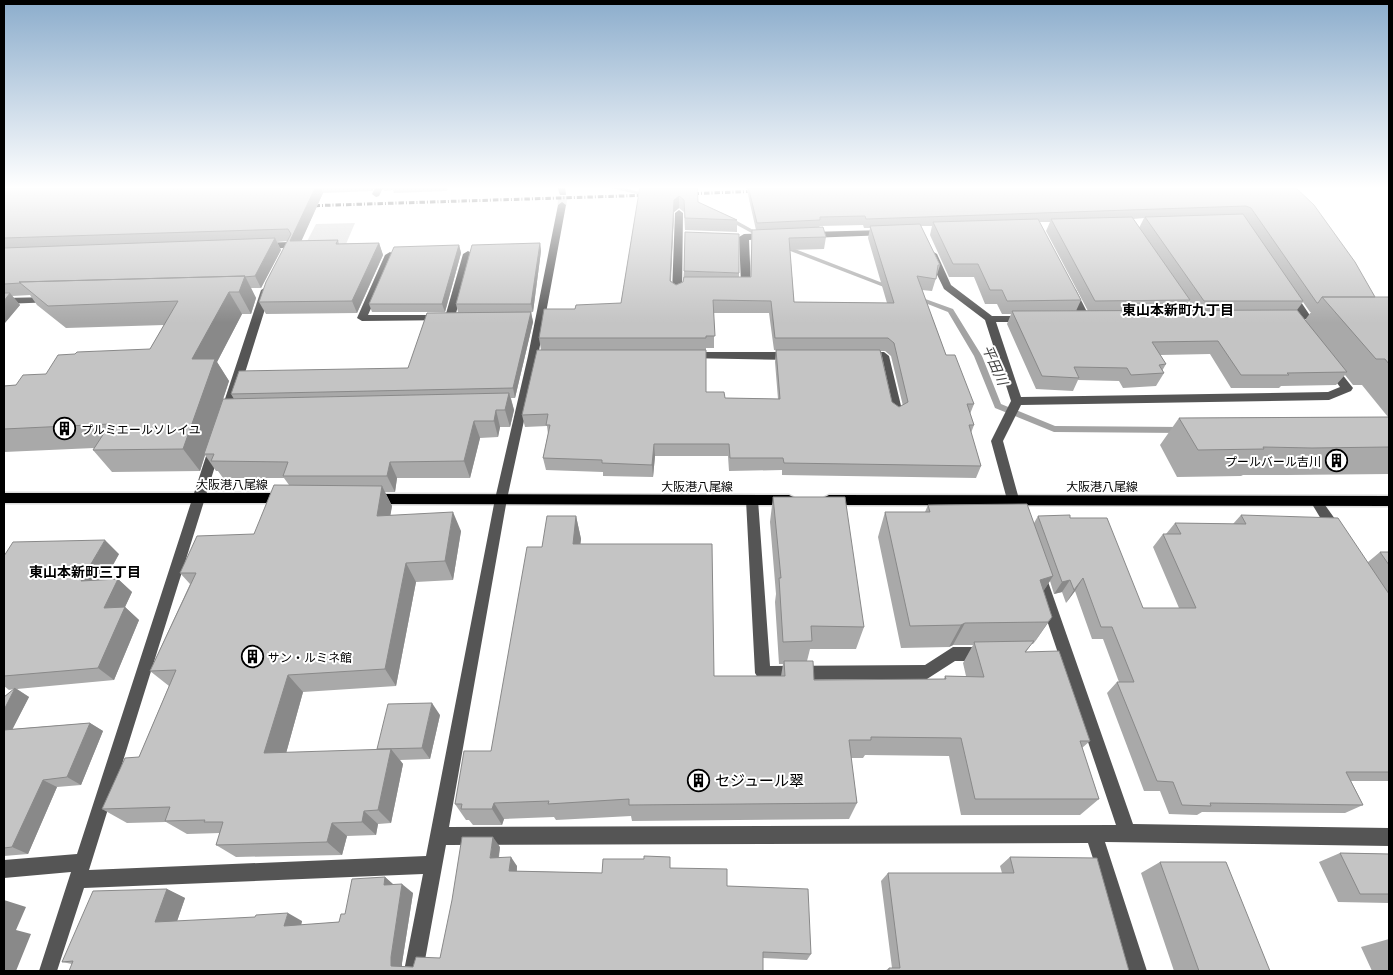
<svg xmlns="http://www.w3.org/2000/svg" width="1393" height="975" viewBox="0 0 1393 975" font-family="Montserrat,'Noto Sans JP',sans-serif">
  <rect width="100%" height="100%" fill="#fff"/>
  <path fill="#dcdcdc" d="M355 223 343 251H302L316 224Z"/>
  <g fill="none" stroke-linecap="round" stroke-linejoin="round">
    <path fill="#a3a3a3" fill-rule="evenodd" d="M603 186H616L652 195 649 197Z
      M724 216H728L764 236 759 237 724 218Z
      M782 244 893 287 894 288 893 289H889L780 247V245Z
      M917 296 953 309 982 356 1001 404 1055 426 1183 427 1187 430 1183 433 1054 432 995 408 974 356 948 312 915 299V297Z"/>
    <path stroke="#d9d9d9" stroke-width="9" stroke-dasharray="9 5" stroke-linecap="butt" d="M562 205 563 193"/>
    <defs>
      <path id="major" d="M4 493H286L290 495 292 498 290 501 286 503H4Z
        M371 494 789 495 793 497 795 500 793 503 789 505 371 504 367 502 365 499 367 496Z
        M829 495 1389 496V506L829 505 825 503 823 500 825 497Z"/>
    </defs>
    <use href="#major" stroke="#dbdbdb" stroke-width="3"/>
    <path fill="#555" fill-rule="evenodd" d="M376 186H384L379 196 376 197 372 194Z
      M557 186H565L566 195H560Z
      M562 202 566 205 538 356 507 499 449 827 1116 825 1032 576 1034 572 1039 570 1044 572 1046 576 1133 824 1389 828V846L1105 842 1147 971H1129L1088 843 446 845 423 971H404L423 874 84 888 57 971H39L71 872 4 878V860L77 854 209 447 215 443 221 447 89 870 426 856 495 499 528 356 558 205Z
      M679 210 683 213 682 293 677 296 672 293 675 213Z
      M884 230 889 233 887 235 809 238 804 235 809 232Z
      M769 233 774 236 772 238 749 240 751 286 746 289 735 288V284L741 283 739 237 744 234Z
      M290 242 295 245 288 257 285 258 280 255 284 248 262 249 257 246 262 243Z
      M468 251 473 254 454 320 362 321 357 318 385 255 390 252 395 255 368 315H441L445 317 463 254Z
      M932 251 937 254 951 285 992 316H1024L1029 319 1024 322H996L1021 397 1328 392 1340 387 1325 367 1330 363 1334 364 1353 388 1351 391 1329 400 1021 405 1003 441 1022 510 1021 514H1011L991 441 1011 401 985 320 944 289 927 254Z
      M266 287 271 290 232 414 230 417H222L220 414 261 290Z
      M1071 287 1076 290 1090 318 1089 320H1081L1066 290Z
      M1290 289 1293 290 1311 317 1310 319H1302L1301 317 1285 292Z
      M50 297 54 298V302L4 304V298Z
      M690 352H793L798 356 793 360 686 358 685 356 686 354Z
      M865 352H884L889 356 903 414 901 417H893L891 414 879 360 861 358 860 356 861 354Z
      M752 495 756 497 758 500 770 666 925 665 953 647H983L988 649 990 654 988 659 983 661H955L927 679 763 680 758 678 755 673 746 500 748 497Z
      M1316 496 1320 498 1340 526 1342 530 1340 534 1335 535 1330 534 1312 504 1310 501 1312 498Z"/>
    <use href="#major" fill="#000" fill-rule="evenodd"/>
    <path stroke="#000" stroke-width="3" stroke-dasharray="5.5 2 1 2" stroke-linecap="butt" d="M683 194 761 191
      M304 206 653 195"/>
  </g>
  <path fill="#a9a9a9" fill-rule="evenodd" d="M4 186H375L372 191 323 193 301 241 338 240 339 244 379 243 383 255 357 313 266 314 259 302 287 241 277 242 281 250 261 288H251L256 298 251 314H242L217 362 229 381 223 399H234L231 394 408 368 458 312 456 304 540 243 541 251 533 312H531L533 322 515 398H511L514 410 510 427H500L498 437 480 438 470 478H397L395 492H385L392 506 390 515 461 531 453 580 416 582 396 686 303 692 286 753 377 750 440 715 430 759 400 760 403 764 391 823 378 824 376 835 347 836 342 855 236 857 216 845 220 833 187 834 166 822 127 823 102 809 139 757 169 686 150 671 190 584 180 573 254 534 289 485 284 478H223L218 471H216L205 455 200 471 112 472 93 450 94 448 4 452V386L16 385 46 374 150 349 164 325 66 328 37 305 30 295 12 296 20 305 4 324Z
    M382 186H448L447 191 394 193 393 190 384 191Z
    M640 186H697L698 202 737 220V232L685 230 684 212 679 208 674 212 671 281 676 285 683 282 684 271 739 273V277H750L752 230H756L746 186H1294L1375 297H1389V474L1287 475H1243L1241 476 1177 477 1160 445 1179 418 1388 417 1362 385H1353L1345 375 1336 385 1281 386 1279 388H1231L1210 354 1160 355 1166 364 1162 371 1164 373 1156 386 1123 388 1119 381 1078 380 1073 391 1036 389 1007 324 1011 314H1002L997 304H985L974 277H949L930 235 932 226H921L940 265 932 291 922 290 946 355 974 404 970 414 974 425 971 433 981 466 976 478 782 475V470L729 471 728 456H655L653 477 603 476V472L546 470 543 458 548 434 547 426 525 427 522 415 541 350 539 338 575 309 621 303ZM1144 218 1139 228 1133 219ZM1039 222H1050L1046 231 1088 311H1076L1081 300ZM863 225 864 228H870L868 238 887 303 794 302 790 250 824 249 826 237 819 227 820 226ZM1189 301 1196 310H1184ZM1303 302 1310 312H1311L1305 320 1297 310ZM714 313H769L774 350H776L775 362 778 399 725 398 706 392V348H714ZM881 351H885L891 356 903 406 899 407 892 402Z
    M459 245 461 253 445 312H372L369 304Z
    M773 497 864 627 856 649H810L807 661 814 680 944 679 945 676H966L963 663 973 645H953L949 647 901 648 878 537 885 512H925L928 505 1034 523 1038 516 1070 518 1143 608H1179L1153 547 1163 534H1166L1175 523 1233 524 1241 515 1368 562 1380 552H1389V781H1351L1363 805 1345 813 1202 812 1197 815 1169 814 1160 791H1144L1107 693 1117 682H1119L1103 639H1092L1075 591 1066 603 1062 592 1054 594 1050 581 1043 591 1052 617 1036 640 1033 644H1031L1026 652 1090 741 1082 748 1099 799 1080 815H961L949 756 865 755 863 758H851L857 803 849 819 632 821 631 816 556 820 554 817 504 819 502 825H473L469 820H466L455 804 491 751 542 547 576 516 581 539 580 544 714 676H781L783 664H779L775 602 776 594 770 522Z
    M119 554 105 580 118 579 132 592 125 607 139 620 114 680 17 689 29 697 12 729 90 723 103 731 81 785 57 787 28 854 4 856V697L14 689 9 690 4 686V556Z
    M500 847 499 857 517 866V871L602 873 671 868 727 886 811 954 807 960 763 958V971L72 964 62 962 167 889 185 898 177 921H302L301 925 339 922 345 914 385 877 394 885 413 893 402 963V966L413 967 440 958Z
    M1340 853 1389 854V903L1338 902 1319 862Z
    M1010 857 1129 971H885L889 968H892L881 881 888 873H1002L1000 866Z
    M1160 862 1270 971H1174L1141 873Z
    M1389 939V971H1372L1361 947Z"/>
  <path fill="#898989" d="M172 186H186L179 201 173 189Z
    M316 186H320L323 193 296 253 290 241Z
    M370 186H375L372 191Z
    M679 196V208L674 212 670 293V281L674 200Z
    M275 238 281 250 261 288 255 276Z
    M379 243 383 255 357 313 352 301Z
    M540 243 541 251 533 312 531 304Z
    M459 245 461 253 445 312 442 304Z
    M245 276 256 298 251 314 239 292Z
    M229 292 242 314 217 362 229 381 205 454H204L205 455 200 471 183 449 192 359Z
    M10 293 20 305 4 324V301Z
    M531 312 533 322 515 398 513 388Z
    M509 393 514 410 510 427 505 410Z
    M496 410 500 427 498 437 494 421Z
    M474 421 480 438 470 478 464 461Z
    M654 444 655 456 653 477 652 465Z
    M390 462 397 478 395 492 387 476Z
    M382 486 392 506 387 536 377 516Z
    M453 512 461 531 453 580 445 561Z
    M576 516 581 539 578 567 573 544Z
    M105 540 119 554 96 595 81 581Z
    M406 563 416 582 396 686 385 669Z
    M1053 576 1038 600 1040 580Z
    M1083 578 1075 591 1066 603 1074 590Z
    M118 579 132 592 125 607 139 620 114 680 98 668 104 608Z
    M1070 580 1062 592 1054 594 1062 582Z
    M1052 617 1036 640 1033 644 1048 622Z
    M965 623 953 645 949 647 961 625Z
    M288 675 303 692 282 768 264 753Z
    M15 688 29 697 7 740 4 738V710Z
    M432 703 440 715 430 759 422 748Z
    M90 723 103 731 81 785 67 777Z
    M391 749 403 764 391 823 378 810Z
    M43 780 57 787 28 854 12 847Z
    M494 803 504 819 502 825 492 809Z
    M364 811 378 824 376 835 362 822Z
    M332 823 347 836 342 855 327 842Z
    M493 837 500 847 497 867 490 858Z
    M511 857 517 866 516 880 509 871Z
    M385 877 395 886 384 885Z
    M402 884 413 893 402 963V971L391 966V957Z
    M167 889 185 898 174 930 155 922Z
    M4 900 26 907 16 930 31 934 16 971H4Z
    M288 913 302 921 299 934 284 926Z"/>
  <path fill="#c4c4c4" stroke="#898989" d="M4 186H172L173 189H182L184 186H316L290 241 338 240 336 244 379 243 352 301 259 302 266 282 291 234 288 229 4 238Z
    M640 186H697L698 202 737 220 685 218 684 200 679 196 674 200 670 281 676 285 683 282 684 277H751L752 230 823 227 826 237 789 238 794 302 894 303 870 226 920 224 940 265H938L936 279 917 276 946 355H955L974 404H967L974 425H969L981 466 784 463 783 458H730L729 444H654L652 465 602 463V460L543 458 550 425H546L548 414 522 415 537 350H706V392H724L725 398 780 399 776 350H880L892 402 899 407 908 402 894 343 888 338H775L771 301 713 300 715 336H706V338H539L544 309H575L576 305 621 303Z
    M748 186H1294L1314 205 1355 262 1375 297H1322L1318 303H1317L1251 208 1246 206 866 219 865 216 820 217V220L757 223Z
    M1243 214 1303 301H1204L1145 217Z
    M1132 217 1190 300 1095 301 1051 219Z
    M1038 219 1081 300 1007 301 1002 290H990L978 264H953L933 222Z
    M685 232 739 234V273L684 271Z
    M275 238 255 276 244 277 245 276 19 282 21 283 4 284V248Z
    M540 243 531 304H456L472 245Z
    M459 245 442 304H369L394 247Z
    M245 276 239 292H229L192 359H215L183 449 93 450 110 424 4 429V386L16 385 23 375 46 374 58 355 75 354 77 352 150 349 178 301 48 306 19 282Z
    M4 293H10L4 301Z
    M1322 297H1389V364L1385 359H1376Z
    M1297 310 1347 372 1287 373 1289 375H1241L1218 341 1152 342 1166 364 1159 365 1164 373 1131 375 1127 368 1074 367 1079 378 1042 376 1012 311Z
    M531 312 513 388 231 394 239 371 408 368 427 313Z
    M509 393 505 410H496L494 421H474L464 461 390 462 387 476H283L288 462 211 461 214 454H204L223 399Z
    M1389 417V447L1312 448 1263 447 1264 449 1198 450 1179 418Z
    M274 485 382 486 377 516 453 512 445 561 406 563 385 669 288 675 264 753 391 749 378 810 364 811 362 822 332 823 327 842 216 845 223 822H204L205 820 165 821 170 807 102 809 125 758 139 757 176 670 150 671 196 573H180L197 536 254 534Z
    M773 497H845L864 627 811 626 812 641 783 642 779 578H781Z
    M1027 504 1053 576 1040 580 1052 617 1048 622 965 623 961 625 910 626 885 512H930L928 505Z
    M1070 515V518H1107L1143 608H1196L1163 534H1181L1175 523 1246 524 1241 515 1338 518 1389 594V772H1346L1363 805 1210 803 1211 806 1182 805 1173 782 1157 781 1117 682H1134L1112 627H1101L1083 578 1074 590 1070 580 1062 582 1038 516Z
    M547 516H576L573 544H712L714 676H785L784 661H813L814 680 946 679 945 676 984 677 974 642 1034 641 1025 652 1059 651 1090 741H1080L1099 799H975L961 738 871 737V740H849L857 803 629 805V799L548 804 549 801 494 803 492 809H461L462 804H455L464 751H491L527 547H542Z
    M105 540 81 581 118 579 104 608 125 607 98 668 4 676V556L13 542Z
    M1380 552H1389V565Z
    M15 688 4 710V697Z
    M432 703 422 748 377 749 388 704Z
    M90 723 67 777 43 780 12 847 4 848V730Z
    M462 837H493L490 858 511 857 509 871 602 873 603 859H644V856L670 857V868L727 869V886L808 889 811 954 763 952V971H69L73 961 62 962 93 891 167 889 155 922 255 917 256 915 288 913 284 926 339 922 341 914H345L352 879 385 877 384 885 402 884 391 957V966L413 967 416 957 440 958 452 900Z
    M1340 853 1389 854V894H1360Z
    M1010 857 1097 858 1129 971H889V968H900L888 873H1014Z
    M1160 862H1226L1270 971H1199Z"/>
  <linearGradient id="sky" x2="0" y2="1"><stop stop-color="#8cadcc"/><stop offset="0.58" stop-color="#fff"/><stop offset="1" stop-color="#fff" stop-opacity="0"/></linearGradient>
  <rect width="1393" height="323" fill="url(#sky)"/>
  <defs>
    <symbol id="building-ring" viewBox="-11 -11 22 22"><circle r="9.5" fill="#fff" stroke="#000" stroke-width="1.5"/><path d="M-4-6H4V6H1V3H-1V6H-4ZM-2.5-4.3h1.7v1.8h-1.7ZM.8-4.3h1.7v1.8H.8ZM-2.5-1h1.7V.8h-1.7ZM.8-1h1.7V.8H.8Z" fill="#000"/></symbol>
  </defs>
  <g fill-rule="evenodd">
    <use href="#building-ring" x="52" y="416" width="25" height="25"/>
    <use href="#building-ring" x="1324" y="448" width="25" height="25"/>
    <use href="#building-ring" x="240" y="644" width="25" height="25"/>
    <use href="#building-ring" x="686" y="768" width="25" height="25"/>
  </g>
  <g text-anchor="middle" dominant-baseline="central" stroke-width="4" stroke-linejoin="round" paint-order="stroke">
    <g font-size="12" fill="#000" stroke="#fff" text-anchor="start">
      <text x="81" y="429">プルミエールソレイユ</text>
      <text x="1321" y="461" text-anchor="end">プールバール吉川</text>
      <text x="268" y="657">サン・ルミネ館</text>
    </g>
    <g font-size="12" fill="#000" stroke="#fff">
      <text x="232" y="484">大阪港八尾線</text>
      <text x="697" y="486">大阪港八尾線</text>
      <text x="1102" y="486">大阪港八尾線</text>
    </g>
    <g font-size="14" font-weight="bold" fill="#000" stroke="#fff">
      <text x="1178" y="310">東山本新町九丁目</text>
      <text x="85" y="572">東山本新町三丁目</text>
    </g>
    <g font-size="14" font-style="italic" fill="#444" stroke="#fff">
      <text transform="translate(995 365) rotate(66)">平田川</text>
    </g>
    <g font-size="15" fill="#000" stroke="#fff" text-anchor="start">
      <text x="715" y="780">セジュール翠</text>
    </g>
  </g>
  <rect width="1393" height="975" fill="none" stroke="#000000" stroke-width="10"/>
</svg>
